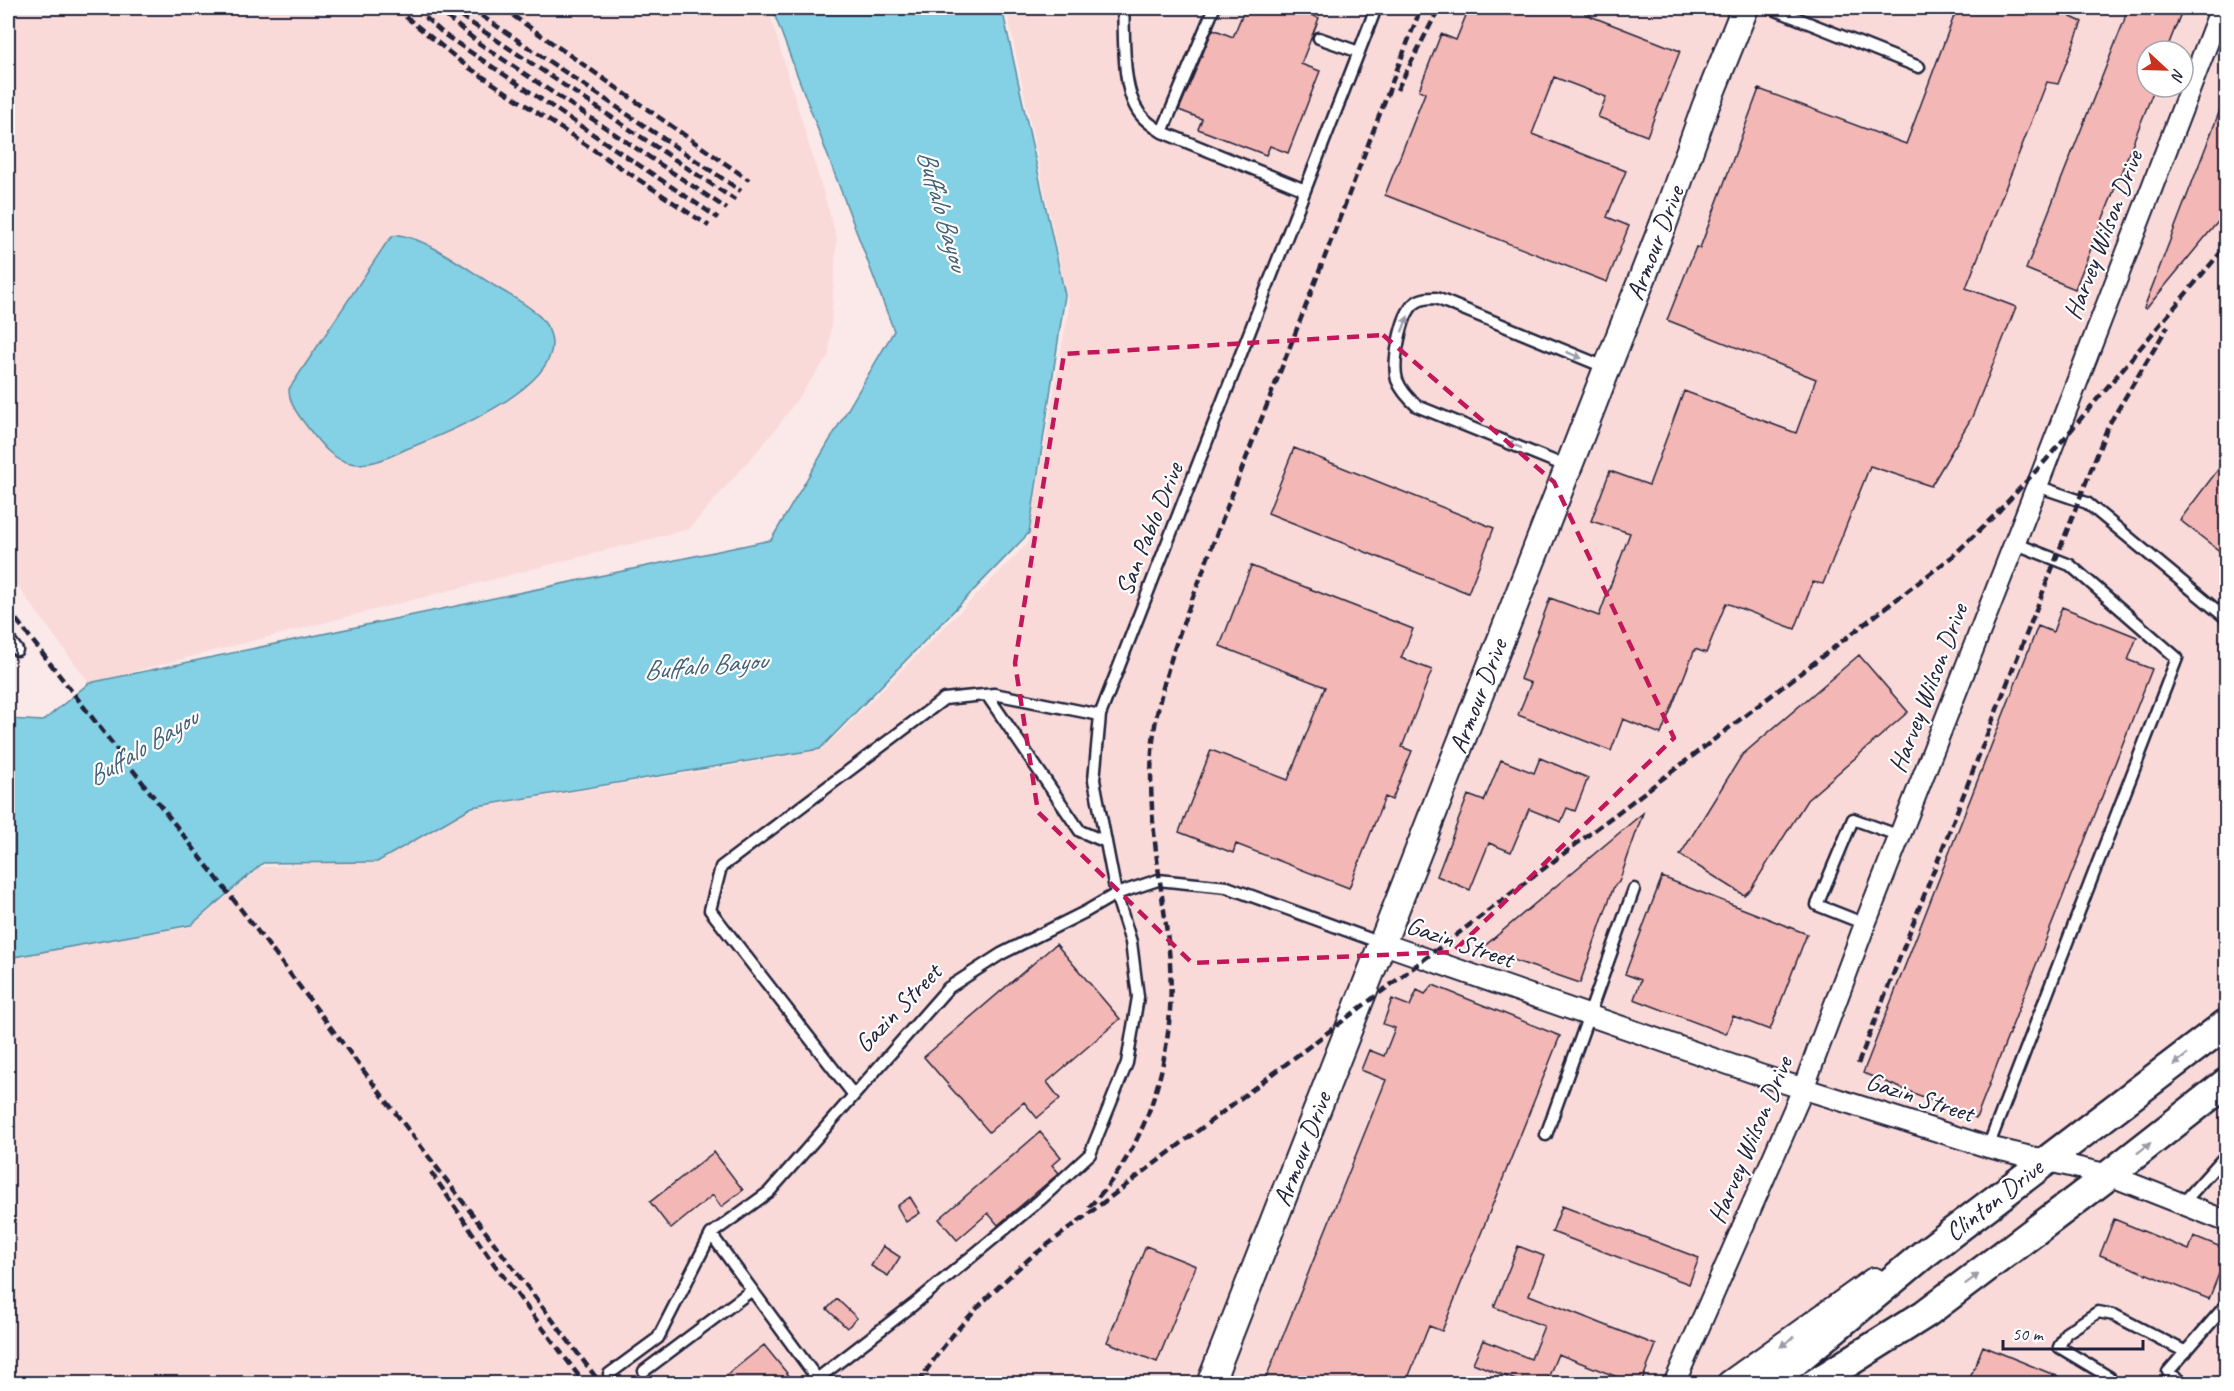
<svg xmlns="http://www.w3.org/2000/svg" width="2234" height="1391" viewBox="0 0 2234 1391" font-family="Caveat,sans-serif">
  <rect width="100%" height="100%" fill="#fbe9e9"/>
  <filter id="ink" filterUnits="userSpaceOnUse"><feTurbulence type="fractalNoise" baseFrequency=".0167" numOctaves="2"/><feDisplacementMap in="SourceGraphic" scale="12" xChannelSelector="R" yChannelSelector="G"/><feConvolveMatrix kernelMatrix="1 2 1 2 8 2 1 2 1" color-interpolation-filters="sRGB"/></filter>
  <g filter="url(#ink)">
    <path fill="#f9dad9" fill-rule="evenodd" d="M8 8H768L837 238 829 355 773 433 689 529 89 683 8 573Z
      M1006 8H2226V1383L8 1384V958L190 927 261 867 375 860 467 809 727 767 823 749 1028 543 1069 306ZM2147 51H2183V87H2147Z"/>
    <path fill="#84d0e4" stroke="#5d8aa0" stroke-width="1.5" d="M772 8H1002L1065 295 1029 533 820 749 472 807 377 862 263 863 191 925 8 958V719L43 721 89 683 771 540 894 331Z
      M399 235C429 239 471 272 498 288 517 300 545 312 551 336 564 386 449 432 414 446 393 454 373 468 350 463 331 459 320 443 309 429 300 417 289 405 289 389L387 242 393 236Z"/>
    <path fill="#f3b7b5" stroke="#22223b" stroke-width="1.5" d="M1245 8H1293L1319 18 1301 64 1320 71 1288 153 1270 146 1266 155 1198 129 1202 119 1179 110 1213 29 1233 37Z
      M1469 8H1588L1585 14 1680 51 1647 136 1598 117 1606 97 1554 77 1532 134 1626 171 1607 217 1629 226 1607 282 1385 195 1425 93 1419 90 1441 34 1456 40Z
      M1957 8H2075L2071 17 2082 22 2058 84 2047 82 1966 288 2016 307 1972 417 1931 486 1870 466 1823 584 1813 582 1795 629 1726 603 1706 653 1695 649 1661 734 1623 719 1611 751 1518 715 1531 683 1520 679 1550 598 1599 616 1630 533 1591 521 1610 471 1649 485 1684 391 1796 433 1816 379 1667 320 1696 247 1700 248 1759 89 1906 144Z
      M2127 8H2183L2166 51H2147V87H2155L2075 289 2026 269 2124 21Z
      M2225 97 2226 212 2146 309 2144 308Z
      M1294 448 1494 528 1468 593 1268 513Z
      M2226 459V556L2180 520Z
      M1251 566 1413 629 1401 658 1432 670 1402 747 1412 751 1392 800 1385 797 1349 888 1236 844 1233 853 1179 832 1211 750 1288 780 1325 687 1220 646Z
      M2062 607 2137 637 2128 660 2152 669 1976 1118 1863 1073 2038 626 2053 632Z
      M1859 655 1908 712 1807 800 1751 889 1744 895 1680 855 1742 755Z
      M1540 758 1588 778 1575 811 1567 808 1561 822 1529 809 1511 852 1489 843 1470 890 1437 876 1468 795 1484 801 1501 760 1534 773Z
      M1643 813 1619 882 1614 886 1580 983 1481 949Z
      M1662 877 1807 934 1770 1030 1733 1016 1726 1034 1634 999 1641 980 1625 974Z
      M1056 944 1120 1019 1047 1082 1060 1099 1037 1118 1024 1102 989 1132 924 1057Z
      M1433 985 1560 1036 1442 1331 1429 1326 1406 1383H1264L1386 1080 1361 1070 1369 1050 1384 1056 1395 1028 1383 1024 1392 999 1410 1006 1417 990 1425 994Z
      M1040 1132 1061 1157 1052 1165 1059 1173 998 1225 988 1213 957 1240 939 1219Z
      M714 1152 743 1190 721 1207 713 1195 671 1229 650 1202Z
      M910 1197 920 1213 906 1222 897 1206Z
      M1562 1206 1699 1258 1689 1284 1552 1232Z
      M2114 1219 2189 1250 2194 1236 2226 1249V1256L2209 1299 2100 1255Z
      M883 1246 900 1257 888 1276 871 1266Z
      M1146 1246 1196 1266 1157 1362 1107 1342Z
      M1518 1246 1544 1256 1529 1295 1656 1345 1641 1383H1633L1558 1354 1546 1383H1523L1473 1363 1483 1340 1531 1359 1544 1326 1494 1307Z
      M837 1299 857 1318 847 1328 827 1309Z
      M764 1345 795 1383H717Z
      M1983 1346 2074 1383H1968Z"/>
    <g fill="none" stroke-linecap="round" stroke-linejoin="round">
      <defs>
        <path id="service" d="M1123 8C1125 38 1121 90 1140 114 1146 122 1154 127 1162 132L1305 190 1376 8
          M1771 8 1919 67
          M1319 38 1359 52
          M1162 132 1214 8
          M1568 467 1417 406C1409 399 1401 390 1397 380 1392 364 1401 315 1414 304 1421 298 1428 298 1436 298L1607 368
          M2037 486 2087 503 2226 618
          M8 638 17 650
          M987 695 1080 831 1106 842
          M1865 924 1817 905 1853 819 1900 836
          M853 1094 710 910 721 867 944 699 994 694 1100 715
          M1546 1135 1634 889
          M1988 1147 2177 658 2070 565 2014 543
          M2183 1203 2226 1155
          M711 1234 821 1384
          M644 1371 752 1290
          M609 1374 658 1338 711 1234 769 1192 948 988 1001 954 1085 912 1116 894 1158 880 1227 887 1381 943
          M817 1379 913 1305 1040 1200 1090 1154 1127 1063 1138 997 1131 942 1116 894 1094 780 1100 715 1305 190
          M2107 1384 2109 1377 2059 1347 2066 1333 2098 1312 2114 1315 2186 1352
          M2185 1384 2168 1372 2226 1305"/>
        <path id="minor" d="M1381 943 1763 1076 1843 1101 1988 1147 2109 1175 2226 1221
          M1674 1384 1803 1089 1865 924 2037 486 2221 8"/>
        <path id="tertiary" d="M1210 1384 1663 225 1706 105 1745 8
          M1730 1384 1874 1281"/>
        <path id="secondary" d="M1768 1384 1924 1254 2226 1024
          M1814 1384 1925 1314 2109 1175 2226 1083"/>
      </defs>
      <use href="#service" stroke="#22223b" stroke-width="15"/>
      <use href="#minor" stroke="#22223b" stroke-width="24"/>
      <use href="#tertiary" stroke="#22223b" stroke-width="30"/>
      <use href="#secondary" stroke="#22223b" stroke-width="33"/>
      <use href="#service" stroke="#fff" stroke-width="10"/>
      <use href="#minor" stroke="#fff" stroke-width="20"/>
      <use href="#tertiary" stroke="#fff" stroke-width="26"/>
      <use href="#secondary" stroke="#fff" stroke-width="28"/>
      <path stroke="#22223b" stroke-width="4.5" stroke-dasharray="9 4.5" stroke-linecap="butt" d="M395 8 465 65 709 226
        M415 8 445 35 718 218
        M436 8 480 44 727 209
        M449 8 735 200
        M470 8 741 191
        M502 8 749 180
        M1397 90 1439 8
        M8 609 253 925 601 1384
        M1858 1064 2108 426 2168 326
        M431 1172 491 1260 585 1384
        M1089 1207C1157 1137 1179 1035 1168 941 1159 866 1143 794 1156 719 1165 671 1182 624 1200 579 1218 529 1238 480 1257 430 1313 290 1366 148 1421 8
        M918 1384C948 1334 987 1296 1030 1258L1699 751 1953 556 1997 513 2046 460 2226 246"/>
    </g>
    <defs><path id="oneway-solid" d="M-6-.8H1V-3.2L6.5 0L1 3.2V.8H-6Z" transform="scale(1.5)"/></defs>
    <g fill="#9c9ca7">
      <use href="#oneway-solid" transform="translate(1405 324) rotate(-69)"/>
      <use href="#oneway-solid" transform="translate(1574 355) rotate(22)"/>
      <use href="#oneway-solid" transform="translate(1514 445) rotate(-158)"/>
      <use href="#oneway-solid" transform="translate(2180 1060) rotate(142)"/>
      <use href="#oneway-solid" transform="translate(2144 1148) rotate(-38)"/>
      <use href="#oneway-solid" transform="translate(1972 1279) rotate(-37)"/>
      <use href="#oneway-solid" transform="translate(1787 1342) rotate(144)"/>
    </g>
  </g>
  <path fill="none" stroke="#c2185b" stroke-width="4.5" stroke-dasharray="12 8" stroke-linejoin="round" d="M1383 335 1554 482 1674 738 1453 952 1192 963 1038 812 1015 663 1064 354Z"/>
  <g text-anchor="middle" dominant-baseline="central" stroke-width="4.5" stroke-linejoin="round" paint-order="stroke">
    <g font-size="26" fill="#22223b" stroke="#fff">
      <text transform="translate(2103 235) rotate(-69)">Harvey Wilson Drive</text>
      <text transform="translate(1655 243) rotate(-69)">Armour Drive</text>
      <text transform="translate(1149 529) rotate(-68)">San Pablo Drive</text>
      <text transform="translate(1928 688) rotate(-69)">Harvey Wilson Drive</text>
      <text transform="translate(1478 696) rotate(-69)">Armour Drive</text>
      <text transform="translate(1460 942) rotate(19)">Gazin Street</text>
      <text transform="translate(898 1008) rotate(-46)">Gazin Street</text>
      <text transform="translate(1920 1097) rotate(18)">Gazin Street</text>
      <text transform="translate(1750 1140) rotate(-67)">Harvey Wilson Drive</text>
      <text transform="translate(1302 1149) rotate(-69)">Armour Drive</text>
      <text transform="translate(1994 1200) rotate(-38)">Clinton Drive</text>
    </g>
    <g font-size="27" font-style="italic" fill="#445f76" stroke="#fff">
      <text transform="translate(943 210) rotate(74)">Buffalo Bayou</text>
      <text transform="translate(705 665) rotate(-5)">Buffalo Bayou</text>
      <text transform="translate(142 747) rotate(-31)">Buffalo Bayou</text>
    </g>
  </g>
  <rect width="2234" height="1391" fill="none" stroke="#fff" stroke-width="30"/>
  <rect x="15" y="15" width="2204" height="1361" fill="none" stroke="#22223b" stroke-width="2" filter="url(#ink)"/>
  <g transform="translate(2165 69) rotate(112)"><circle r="28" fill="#ffffff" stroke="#a7a7b1" stroke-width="1.5"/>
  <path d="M0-4.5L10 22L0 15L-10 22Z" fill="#c8321e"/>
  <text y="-9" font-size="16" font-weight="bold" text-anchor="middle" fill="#22223b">N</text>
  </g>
  <path d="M2003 1340v9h140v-9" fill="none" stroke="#22223b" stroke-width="3"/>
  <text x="2012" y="1340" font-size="18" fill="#22223b" stroke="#ffffff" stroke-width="4.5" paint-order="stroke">50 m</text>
</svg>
